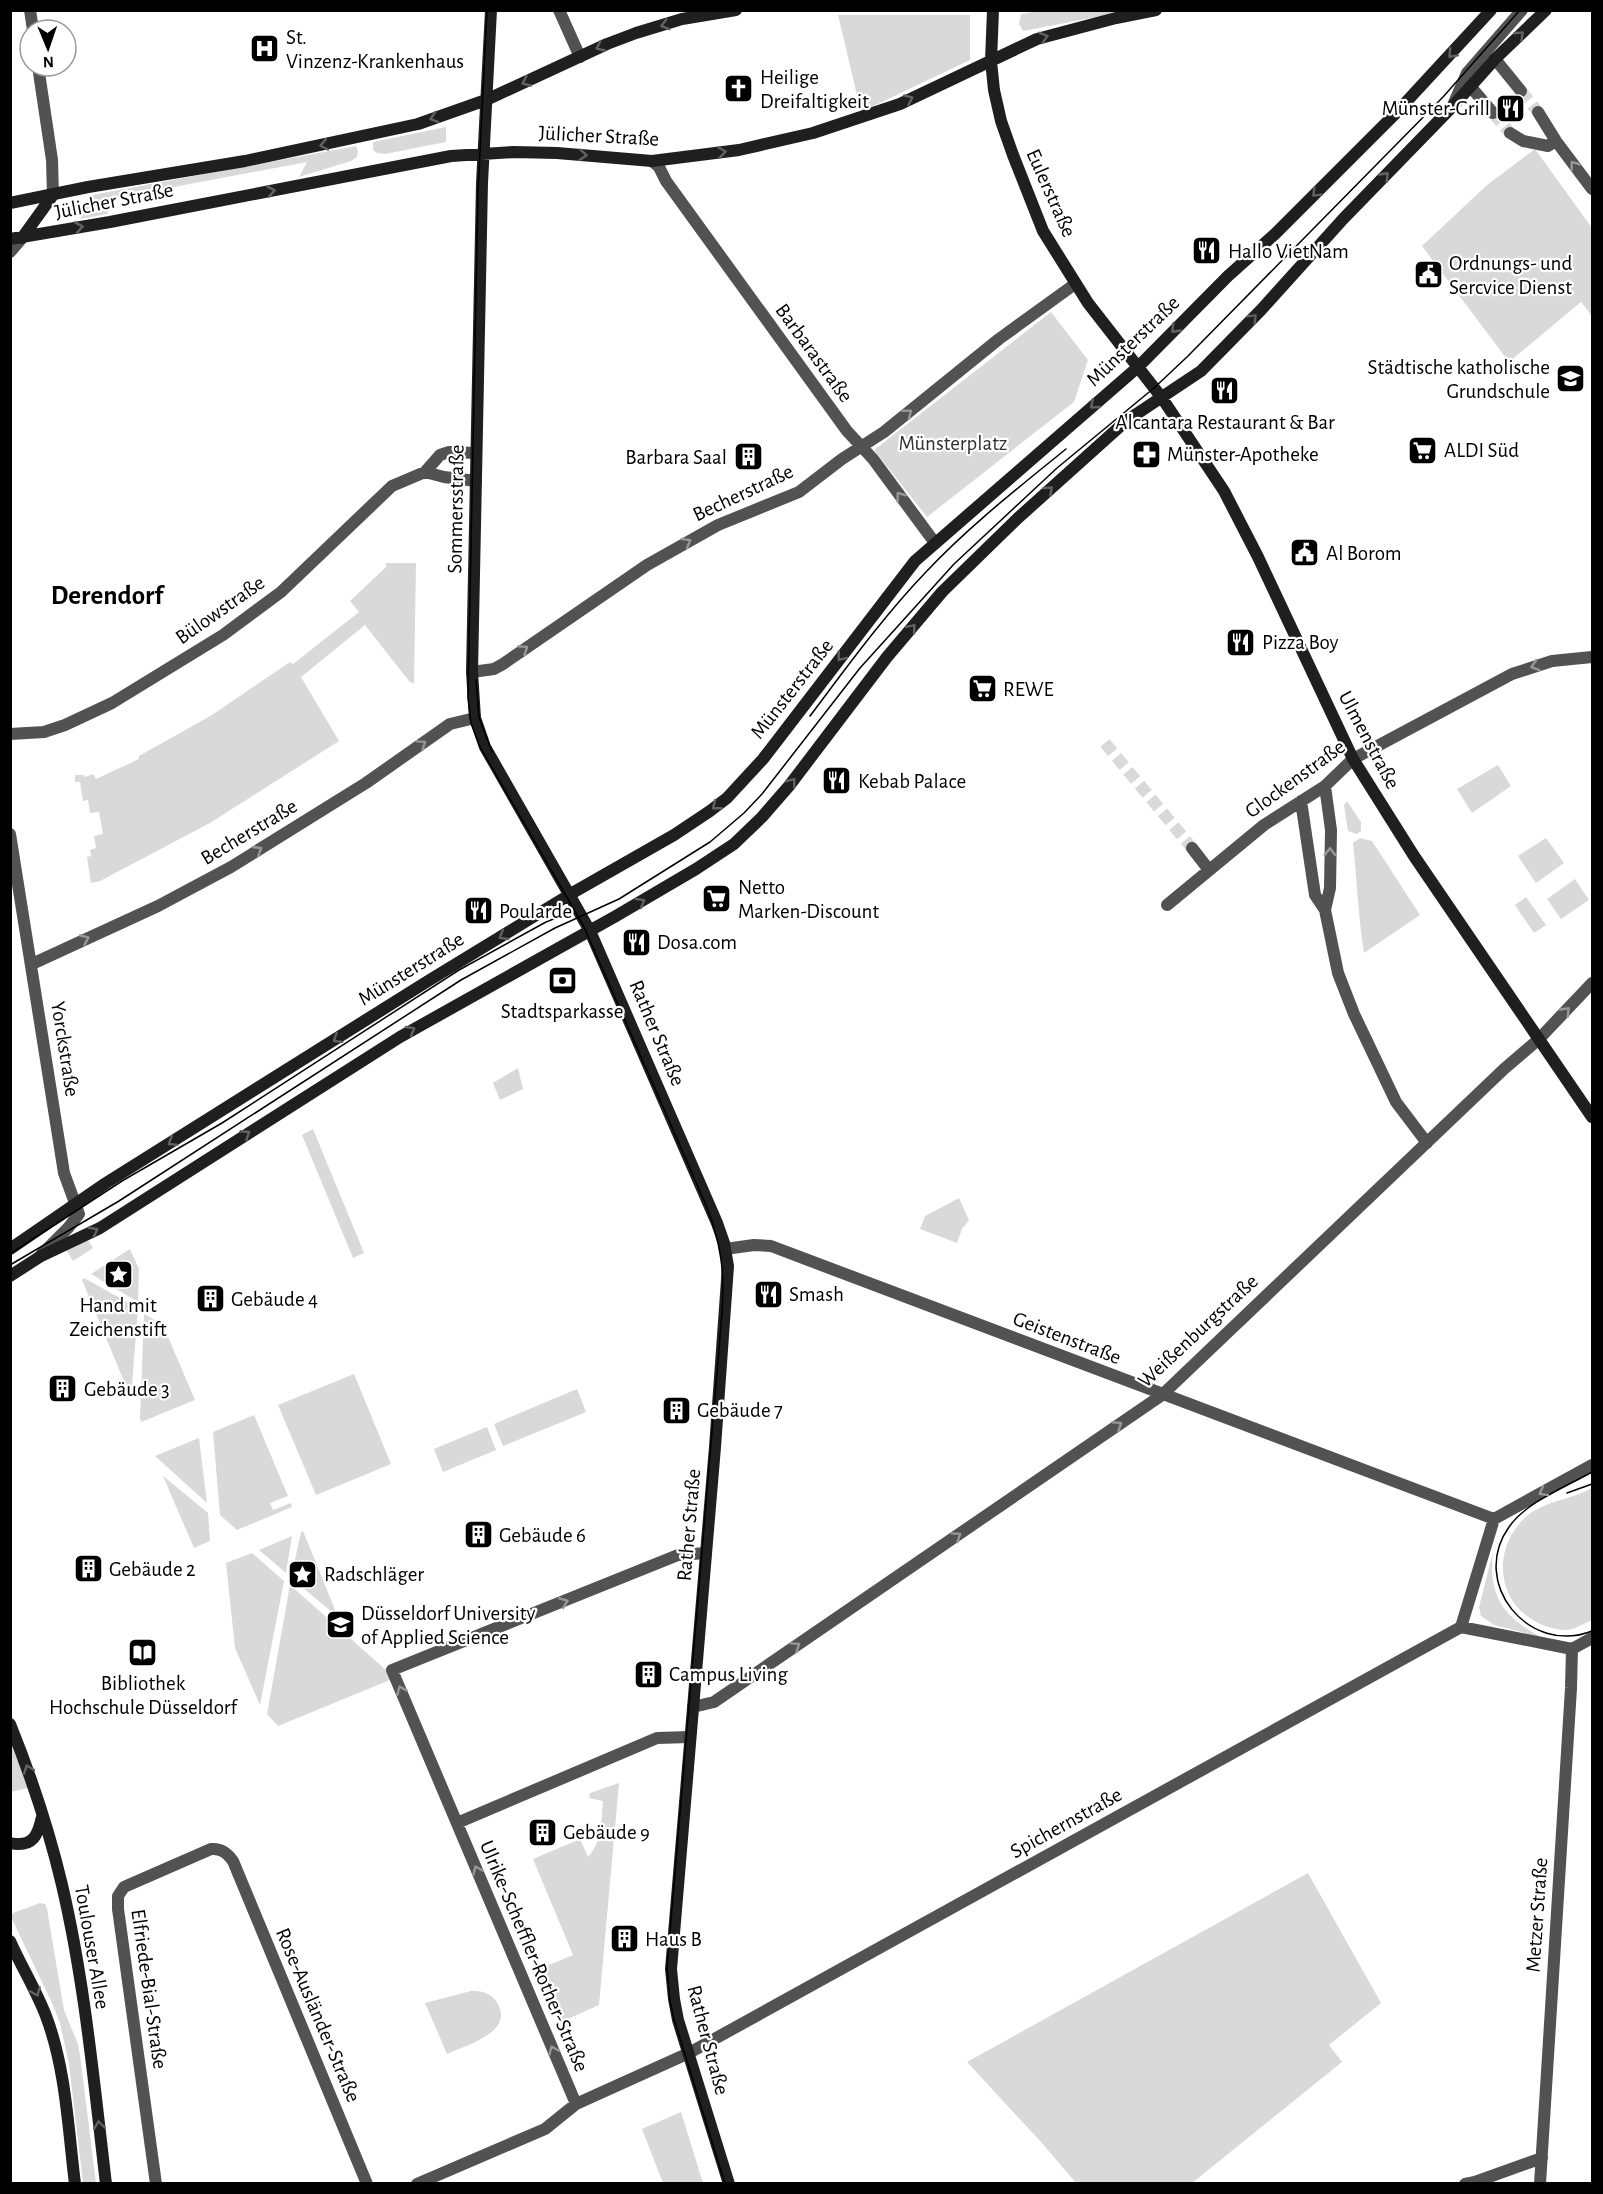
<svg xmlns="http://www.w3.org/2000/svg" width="1603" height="2194" viewBox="0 0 1603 2194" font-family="'Alegreya Sans',sans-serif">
  <rect width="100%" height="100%" fill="#fff"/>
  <path fill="#d9d9d9" d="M1039 11H1128L1023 31 1019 24 1021 14Z
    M838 15H970V60L861 112Z
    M446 127V142L385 154 377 153 373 150V142Z
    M356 146 358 151 357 157 351 161 299 177 307 162 115 198 107 214 80 219 92 195Z
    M1535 149 1592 228V316L1581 302 1509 362 1422 246 1487 185Z
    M1051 312 1088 360 1074 402 927 517 874 450Z
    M386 563H416L414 684 409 681 365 625 301 677 339 741 210 823 100 881 91 883 87 857 91 856 90 850 96 848 94 836 103 834 99 812 90 813 88 800 83 801 80 782H75V775H83L85 777 93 774 96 779 139 759V756L212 715 290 662 293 664 359 612 350 601 386 567Z
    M1498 765 1511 786 1472 813 1457 789Z
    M1347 801 1361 822V831L1357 834 1348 831 1344 805Z
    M1360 838 1372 841 1420 915 1364 953C1358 916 1357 880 1353 843Z
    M1546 838 1564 863 1536 883 1518 856Z
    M1575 879 1589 900 1561 919 1547 899Z
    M1526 897 1546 925 1534 933 1515 905Z
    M518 1068 523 1089 500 1100 493 1083Z
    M313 1129 364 1253 353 1258 302 1135Z
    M959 1198 969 1220 962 1229 957 1243 920 1229 925 1216Z
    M88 1240 93 1248 73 1261 66 1250Z
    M130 1249 139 1269 138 1302 91 1274Z
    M84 1278 138 1308 131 1398 82 1280Z
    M144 1314 163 1325 195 1400 141 1422 140 1418Z
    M354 1374 391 1464 316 1495 278 1405Z
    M577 1389 586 1412 503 1446 494 1424Z
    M254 1415 288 1496 270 1503 273 1510 291 1503 292 1507 237 1530 220 1515 213 1432Z
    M487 1427 496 1450 443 1472 434 1449Z
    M199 1438 207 1503 155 1456Z
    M163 1476 208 1513 210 1541 194 1548Z
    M1592 1488V1620C1585 1623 1575 1629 1567 1630 1559 1630 1552 1628 1545 1626 1501 1610 1490 1559 1519 1524 1537 1501 1569 1501 1592 1488Z
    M303 1531 338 1617 291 1578 301 1532Z
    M292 1536 286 1573 259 1550Z
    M1493 1552C1488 1595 1503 1617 1541 1637L1494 1625 1481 1616 1479 1607Z
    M252 1553 284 1581 260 1705 235 1648 226 1563Z
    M290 1585 386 1670 390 1680 278 1726 267 1714Z
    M10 1740 28 1788 11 1792H10Z
    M619 1783 599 2005 561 2022 537 1970 573 1955 533 1859 580 1839 588 1857C603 1841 601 1821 603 1801L589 1798 590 1793Z
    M1308 1873 1381 2003 1329 2045 1342 2062 1192 2183H1076L1041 2142 967 2062Z
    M40 1903 45 1904 47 1909 64 2010 78 2044 80 2055 96 2183H83L69 2064 60 2023 52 2003 11 1917 13 1913Z
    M471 1991C481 1991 490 1992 496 2001 517 2032 466 2045 447 2054L425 2003Z
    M681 2112 703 2183H663L642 2129Z"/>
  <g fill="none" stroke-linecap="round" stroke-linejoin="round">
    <path stroke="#d9d9d9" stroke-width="12" stroke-dasharray="12 6" stroke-linecap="butt" d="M1521 91 1538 112
      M1493 113 1510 133
      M1105 743 1192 848"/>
    <path stroke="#525252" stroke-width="12" d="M30 10 33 30
      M559 10 580 57
      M1495 59 1521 91
      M38 66 52 160 53 195
      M1470 86 1493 113
      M1454 103 1467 73 1522 10
      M1538 112 1556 141 1592 189
      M1510 133 1523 141 1548 146 1556 141
      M652 161 659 167 666 181 847 431 873 459 935 543
      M10 252 22 238
      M425 472 444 477 476 481
      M472 672 494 669 503 664 647 565 718 525 799 492 842 459 884 432 999 339 1075 284
      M10 734 44 732 65 725 112 703 223 635 281 592 392 486 425 472 440 455 449 452 476 453
      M1325 786 1331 830 1330 888 1325 910 1338 973 1354 1014 1396 1102 1427 1143
      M1301 801 1315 895 1325 910
      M10 834 64 1173 79 1214 68 1228 41 1255
      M1192 848 1209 870
      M1167 905 1264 825 1325 786 1353 759 1512 674 1552 661 1592 657
      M32 964 158 906 231 867 366 783 450 724 475 718
      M725 1249 754 1245 771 1246 1494 1519
      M1461 1627 1494 1519 1592 1465
      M693 1707 714 1702 1162 1395 1504 1069 1539 1039 1592 983
      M457 1823 657 1738 690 1737
      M576 2104 392 1670 678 1555 706 1553
      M156 2184 118 1909V1896L124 1887 211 1849C221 1848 227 1853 233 1861L367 2184
      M417 2184 545 2129 576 2104 689 2053 1461 1627 1572 1649 1592 1638
      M1465 2184 1475 2182 1542 2158
      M1540 2184 1571 1688 1572 1649"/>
    <path stroke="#1f1f1f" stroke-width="12" d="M491 10 482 183 472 672 475 718 485 747 590 931 717 1223 724 1243 728 1266 715 1447 671 1969 674 1999 678 2020 729 2184
      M993 10 991 61 994 90 1001 121 1013 155 1043 231 1088 303 1162 398 1224 491 1258 557 1353 759 1414 856 1592 1117
      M10 203 88 187 245 161 418 124 486 100 607 44 636 33 682 19 736 10
      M22 238 53 195
      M10 239 110 222 451 156 514 152 557 153 652 161 739 150 813 133 900 104 1037 39 1116 18 1156 10
      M10 1249 106 1183 428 981 574 892 674 835 710 811 727 798 763 759 915 561 1138 367 1228 276 1275 234 1395 114 1491 10
      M10 1276 41 1256 100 1228 400 1037 616 916 696 869 734 844 762 817 789 786 887 657 942 592 1018 518 1126 421 1201 371 1261 310 1344 218 1453 106 1495 59 1546 10
      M10 1724C31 1776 49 1830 62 1885 85 1983 94 2084 106 2184
      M10 1843C33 1848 38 1835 42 1817
      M10 1941C21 1966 36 1990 46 2016 66 2069 68 2128 75 2184"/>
    <path stroke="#000" stroke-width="1.5" d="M487 10 478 192 468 698 471 723 480 747 584 927 706 1205C721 1243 725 1272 722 1313L667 1968 670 2001 674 2019 725 2184
      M476 680 479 717 492 752
      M810 716C847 667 883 617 925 573 968 527 1018 488 1066 449
      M10 1254 122 1181 222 1123 459 970 546 922 568 913
      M10 1265 119 1201 461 980 555 928 619 899 710 842 744 813 762 794 860 668 954 564 1057 468 1154 388 1188 356 1443 97 1520 10
      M1592 1472C1566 1487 1526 1502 1509 1527 1469 1583 1529 1656 1592 1631
      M1567 1493 1592 1484"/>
  </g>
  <defs><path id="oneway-chevron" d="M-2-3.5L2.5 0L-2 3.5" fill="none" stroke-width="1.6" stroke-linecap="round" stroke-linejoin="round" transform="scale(1.5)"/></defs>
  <g stroke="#626262">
    <use href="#oneway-chevron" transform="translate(665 25) rotate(164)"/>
    <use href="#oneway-chevron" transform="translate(1520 35) rotate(-44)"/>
    <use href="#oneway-chevron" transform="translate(1044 37) rotate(-17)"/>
    <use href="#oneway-chevron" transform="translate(600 47) rotate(155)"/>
    <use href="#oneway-chevron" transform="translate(1452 54) rotate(133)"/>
    <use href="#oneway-chevron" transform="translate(526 82) rotate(155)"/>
    <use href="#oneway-chevron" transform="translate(909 99) rotate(-25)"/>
    <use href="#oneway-chevron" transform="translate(434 118) rotate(162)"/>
    <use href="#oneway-chevron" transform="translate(324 145) rotate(168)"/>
    <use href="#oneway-chevron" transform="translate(722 152) rotate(-8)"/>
    <use href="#oneway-chevron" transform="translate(583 155) rotate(5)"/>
    <use href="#oneway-chevron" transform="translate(1385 176) rotate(-46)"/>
    <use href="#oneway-chevron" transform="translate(271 191) rotate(-10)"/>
    <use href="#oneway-chevron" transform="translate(1316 193) rotate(135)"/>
    <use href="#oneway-chevron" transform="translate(79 227) rotate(-10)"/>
    <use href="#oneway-chevron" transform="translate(1253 318) rotate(-45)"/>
    <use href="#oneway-chevron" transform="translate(1175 329) rotate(134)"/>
    <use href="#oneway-chevron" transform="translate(1094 405) rotate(139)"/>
    <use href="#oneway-chevron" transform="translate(1049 490) rotate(-42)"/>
    <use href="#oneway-chevron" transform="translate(912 628) rotate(-49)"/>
    <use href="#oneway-chevron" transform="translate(841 657) rotate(128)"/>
    <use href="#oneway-chevron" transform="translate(792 782) rotate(-52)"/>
    <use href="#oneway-chevron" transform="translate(716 806) rotate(142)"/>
    <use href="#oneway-chevron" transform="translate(641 902) rotate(-30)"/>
    <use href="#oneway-chevron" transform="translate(503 936) rotate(149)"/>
    <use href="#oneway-chevron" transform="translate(411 1030) rotate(-30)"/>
    <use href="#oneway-chevron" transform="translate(337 1039) rotate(148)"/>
    <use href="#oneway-chevron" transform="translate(246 1134) rotate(-33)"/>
    <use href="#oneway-chevron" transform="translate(172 1142) rotate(148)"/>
    <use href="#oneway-chevron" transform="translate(94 1231) rotate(-27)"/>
    <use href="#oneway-chevron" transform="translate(28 1769) rotate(-110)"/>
    <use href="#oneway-chevron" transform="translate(36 1992) rotate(67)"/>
    <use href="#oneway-chevron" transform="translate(99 2125) rotate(-97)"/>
  </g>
  <g stroke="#979797">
    <use href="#oneway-chevron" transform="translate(1574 165) rotate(-127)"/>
    <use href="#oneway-chevron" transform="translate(908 413) rotate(-39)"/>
    <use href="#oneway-chevron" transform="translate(900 496) rotate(-127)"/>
    <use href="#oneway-chevron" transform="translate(687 542) rotate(-30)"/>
    <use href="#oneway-chevron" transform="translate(524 649) rotate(-34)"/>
    <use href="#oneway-chevron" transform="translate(1535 666) rotate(162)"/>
    <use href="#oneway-chevron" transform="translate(422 744) rotate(-35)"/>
    <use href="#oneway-chevron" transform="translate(258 850) rotate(-32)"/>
    <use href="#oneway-chevron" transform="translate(1330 852) rotate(-89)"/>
    <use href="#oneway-chevron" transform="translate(85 939) rotate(-25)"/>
    <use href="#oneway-chevron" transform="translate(1566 1011) rotate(-46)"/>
    <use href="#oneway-chevron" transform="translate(1118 1425) rotate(-34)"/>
    <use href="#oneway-chevron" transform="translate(1543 1492) rotate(151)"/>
    <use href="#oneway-chevron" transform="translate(957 1536) rotate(-34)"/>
    <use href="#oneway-chevron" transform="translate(564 1602) rotate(-22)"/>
    <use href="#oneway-chevron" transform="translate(796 1646) rotate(-34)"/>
    <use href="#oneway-chevron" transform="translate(401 1690) rotate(-113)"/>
    <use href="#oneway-chevron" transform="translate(477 1870) rotate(-113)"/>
    <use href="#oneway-chevron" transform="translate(553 2050) rotate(-113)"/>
  </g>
  <defs>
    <symbol id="hospital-square" viewBox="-11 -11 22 22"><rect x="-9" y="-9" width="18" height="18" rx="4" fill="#000" stroke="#fff"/><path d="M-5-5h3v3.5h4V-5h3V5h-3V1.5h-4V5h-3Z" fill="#fff"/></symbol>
    <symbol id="church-square" viewBox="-11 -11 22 22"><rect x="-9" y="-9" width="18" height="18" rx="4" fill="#000" stroke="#fff"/><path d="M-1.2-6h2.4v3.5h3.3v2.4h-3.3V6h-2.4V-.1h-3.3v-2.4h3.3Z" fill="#fff"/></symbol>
    <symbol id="restaurant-square" viewBox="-11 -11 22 22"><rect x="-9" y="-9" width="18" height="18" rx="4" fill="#000" stroke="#fff"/><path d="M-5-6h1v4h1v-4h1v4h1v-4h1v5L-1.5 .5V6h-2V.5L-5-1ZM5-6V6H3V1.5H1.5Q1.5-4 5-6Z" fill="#fff"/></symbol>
    <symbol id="civic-square" viewBox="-11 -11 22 22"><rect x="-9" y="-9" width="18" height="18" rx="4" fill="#000" stroke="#fff"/><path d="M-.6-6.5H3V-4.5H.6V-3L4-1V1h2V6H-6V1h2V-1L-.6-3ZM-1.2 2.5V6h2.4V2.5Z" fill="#fff"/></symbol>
    <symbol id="school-square" viewBox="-11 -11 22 22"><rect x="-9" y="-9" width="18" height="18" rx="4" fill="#000" stroke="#fff"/><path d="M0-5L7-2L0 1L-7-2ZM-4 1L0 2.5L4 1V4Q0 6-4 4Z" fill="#fff"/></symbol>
    <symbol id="supermarket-square" viewBox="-11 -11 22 22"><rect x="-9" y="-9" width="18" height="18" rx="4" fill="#000" stroke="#fff"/><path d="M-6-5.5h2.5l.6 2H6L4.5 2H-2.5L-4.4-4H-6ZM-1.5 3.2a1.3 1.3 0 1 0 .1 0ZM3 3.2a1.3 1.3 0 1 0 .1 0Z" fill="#fff"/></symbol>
    <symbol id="pharmacy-square" viewBox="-11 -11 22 22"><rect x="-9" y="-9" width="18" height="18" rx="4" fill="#000" stroke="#fff"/><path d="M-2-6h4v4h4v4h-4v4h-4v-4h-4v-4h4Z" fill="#fff"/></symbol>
    <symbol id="building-square" viewBox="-11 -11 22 22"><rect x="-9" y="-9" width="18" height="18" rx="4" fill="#000" stroke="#fff"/><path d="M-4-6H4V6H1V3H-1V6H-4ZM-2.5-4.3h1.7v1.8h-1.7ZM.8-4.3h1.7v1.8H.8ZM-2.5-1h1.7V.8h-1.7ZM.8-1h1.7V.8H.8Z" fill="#fff"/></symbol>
    <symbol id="bank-square" viewBox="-11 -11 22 22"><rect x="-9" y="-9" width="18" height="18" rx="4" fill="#000" stroke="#fff"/><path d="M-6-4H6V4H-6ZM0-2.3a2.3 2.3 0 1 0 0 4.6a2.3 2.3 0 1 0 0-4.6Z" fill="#fff"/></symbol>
    <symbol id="sight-square" viewBox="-11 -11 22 22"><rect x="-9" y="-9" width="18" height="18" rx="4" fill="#000" stroke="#fff"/><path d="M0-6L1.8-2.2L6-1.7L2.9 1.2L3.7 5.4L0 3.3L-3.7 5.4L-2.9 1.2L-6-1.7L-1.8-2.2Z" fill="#fff"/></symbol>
    <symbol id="university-square" viewBox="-11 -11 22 22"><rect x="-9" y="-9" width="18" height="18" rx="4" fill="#000" stroke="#fff"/><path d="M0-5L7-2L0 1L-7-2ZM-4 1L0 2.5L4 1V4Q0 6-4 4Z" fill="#fff"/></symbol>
    <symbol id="library-square" viewBox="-11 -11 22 22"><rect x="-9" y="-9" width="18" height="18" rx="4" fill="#000" stroke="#fff"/><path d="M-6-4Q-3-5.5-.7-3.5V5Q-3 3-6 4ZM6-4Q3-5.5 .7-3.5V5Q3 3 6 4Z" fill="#fff"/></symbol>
  </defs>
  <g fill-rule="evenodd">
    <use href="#hospital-square" x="248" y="32" width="33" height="33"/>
    <use href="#church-square" x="722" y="72" width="33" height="33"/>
    <use href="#restaurant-square" x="1494" y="92" width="33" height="33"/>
    <use href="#restaurant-square" x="1190" y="234" width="33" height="33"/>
    <use href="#civic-square" x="1412" y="258" width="33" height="33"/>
    <use href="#school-square" x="1554" y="362" width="33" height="33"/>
    <use href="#restaurant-square" x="1208" y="374" width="33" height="33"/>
    <use href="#supermarket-square" x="1406" y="434" width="33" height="33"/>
    <use href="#pharmacy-square" x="1130" y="438" width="33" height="33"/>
    <use href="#building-square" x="732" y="440" width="33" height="33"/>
    <use href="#civic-square" x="1288" y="536" width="33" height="33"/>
    <use href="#restaurant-square" x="1224" y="626" width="33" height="33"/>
    <use href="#supermarket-square" x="966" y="672" width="33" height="33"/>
    <use href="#restaurant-square" x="820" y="764" width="33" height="33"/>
    <use href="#supermarket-square" x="700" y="882" width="33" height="33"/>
    <use href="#restaurant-square" x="462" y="894" width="33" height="33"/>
    <use href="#restaurant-square" x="620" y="926" width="33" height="33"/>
    <use href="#bank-square" x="546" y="964" width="33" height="33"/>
    <use href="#sight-square" x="102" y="1258" width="33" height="33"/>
    <use href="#restaurant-square" x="752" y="1278" width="33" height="33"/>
    <use href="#building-square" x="194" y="1282" width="33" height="33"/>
    <use href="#building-square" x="46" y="1372" width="33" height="33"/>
    <use href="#building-square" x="660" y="1394" width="33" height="33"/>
    <use href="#building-square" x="462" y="1518" width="33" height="33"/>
    <use href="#building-square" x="72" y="1552" width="33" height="33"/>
    <use href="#sight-square" x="286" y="1558" width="33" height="33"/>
    <use href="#university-square" x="324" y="1608" width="33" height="33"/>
    <use href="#library-square" x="126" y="1636" width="33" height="33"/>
    <use href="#building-square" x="632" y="1658" width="33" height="33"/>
    <use href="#building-square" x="526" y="1816" width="33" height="33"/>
    <use href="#building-square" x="608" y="1922" width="33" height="33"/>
  </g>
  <g text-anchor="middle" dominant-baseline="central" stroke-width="4.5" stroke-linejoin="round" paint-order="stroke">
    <g font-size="21" fill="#000" stroke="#fff" text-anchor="start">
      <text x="286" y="37">St.<tspan x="286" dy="24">Vinzenz-Krankenhaus</tspan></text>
      <text x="760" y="77">Heilige<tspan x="760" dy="24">Dreifaltigkeit</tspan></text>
      <text x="1490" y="108" text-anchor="end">Münster-Grill</text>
      <text x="1228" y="251">Hallo VietNam</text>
      <text x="1449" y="263">Ordnungs- und<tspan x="1449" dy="24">Sercvice Dienst</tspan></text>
      <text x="1550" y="367" text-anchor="end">Städtische katholische<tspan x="1550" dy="24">Grundschule</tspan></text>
      <text x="1225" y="422" text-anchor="middle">Alcantara Restaurant &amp; Bar</text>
      <text x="1444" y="450">ALDI Süd</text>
      <text x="1167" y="454">Münster-Apotheke</text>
      <text x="727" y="457" text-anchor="end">Barbara Saal</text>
      <text x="1326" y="553">Al Borom</text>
      <text x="1262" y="642">Pizza Boy</text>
      <text x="1003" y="689">REWE</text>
      <text x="858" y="781">Kebab Palace</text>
      <text x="738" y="887">Netto<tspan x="738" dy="24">Marken-Discount</tspan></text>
      <text x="499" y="911">Poularde</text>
      <text x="657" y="942">Dosa.com</text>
      <text x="562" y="1011" text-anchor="middle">Stadtsparkasse</text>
      <text x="789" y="1294">Smash</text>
      <text x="231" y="1299">Gebäude 4</text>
      <text x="118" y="1305" text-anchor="middle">Hand mit<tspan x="118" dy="24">Zeichenstift</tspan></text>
      <text x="84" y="1389">Gebäude 3</text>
      <text x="697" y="1410">Gebäude 7</text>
      <text x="499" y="1535">Gebäude 6</text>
      <text x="109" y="1569">Gebäude 2</text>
      <text x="324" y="1574">Radschläger</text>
      <text x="361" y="1613">Düsseldorf University<tspan x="361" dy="24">of Applied Science</tspan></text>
      <text x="669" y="1674">Campus Living</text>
      <text x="143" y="1683" text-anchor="middle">Bibliothek<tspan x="143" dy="24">Hochschule Düsseldorf</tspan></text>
      <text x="563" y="1832">Gebäude 9</text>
      <text x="645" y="1939">Haus B</text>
    </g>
    <g font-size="21" fill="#000" stroke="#fff">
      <text transform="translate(599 136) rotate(3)">Jülicher Straße</text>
      <text transform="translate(1051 193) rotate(66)">Eulerstraße</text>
      <text transform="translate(114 201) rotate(-11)">Jülicher Straße</text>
      <text transform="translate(1133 341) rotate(-44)">Münsterstraße</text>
      <text transform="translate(814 353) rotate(54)">Barbarastraße</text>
      <text transform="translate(743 493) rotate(-25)">Becherstraße</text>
      <text transform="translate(456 509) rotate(-89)">Sommersstraße</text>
      <text transform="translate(220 610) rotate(-35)">Bülowstraße</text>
      <text transform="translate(792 689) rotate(-52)">Münsterstraße</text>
      <text transform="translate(1369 740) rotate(62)">Ulmenstraße</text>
      <text transform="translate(1295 779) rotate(-36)">Glockenstraße</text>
      <text transform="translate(249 832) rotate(-31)">Becherstraße</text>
      <text transform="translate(411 969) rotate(-32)">Münsterstraße</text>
      <text transform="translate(657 1033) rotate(67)">Rather Straße</text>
      <text transform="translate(65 1049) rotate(81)">Yorckstraße</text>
      <text transform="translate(1198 1331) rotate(-43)">Weißenburgstraße</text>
      <text transform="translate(1067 1338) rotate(21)">Geistenstraße</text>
      <text transform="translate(689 1525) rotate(-85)">Rather Straße</text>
      <text transform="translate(1066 1823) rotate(-29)">Spichernstraße</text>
      <text transform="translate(1537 1915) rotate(-86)">Metzer Straße</text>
      <text transform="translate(92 1947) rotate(80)">Toulouser Allee</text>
      <text transform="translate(534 1956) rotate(67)">Ulrike-Scheffler-Rother-Straße</text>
      <text transform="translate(149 1989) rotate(82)">Elfriede-Bial-Straße</text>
      <text transform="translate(318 2015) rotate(67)">Rose-Ausländer-Straße</text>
      <text transform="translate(708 2040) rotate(75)">Rather Straße</text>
    </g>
    <g font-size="21" fill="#303030" stroke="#fff">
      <text x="953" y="443">Münsterplatz</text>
    </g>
    <g font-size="27" font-weight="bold" fill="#000" stroke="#fff">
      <text x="107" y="595">Derendorf</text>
    </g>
  </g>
  <rect width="1603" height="2194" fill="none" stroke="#000000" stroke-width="24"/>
  <g transform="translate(48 48) rotate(178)"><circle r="28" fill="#ffffff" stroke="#999999" stroke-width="1.5"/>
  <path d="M0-4.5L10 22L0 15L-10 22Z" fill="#000000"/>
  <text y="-9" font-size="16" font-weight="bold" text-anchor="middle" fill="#000000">N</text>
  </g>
</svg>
